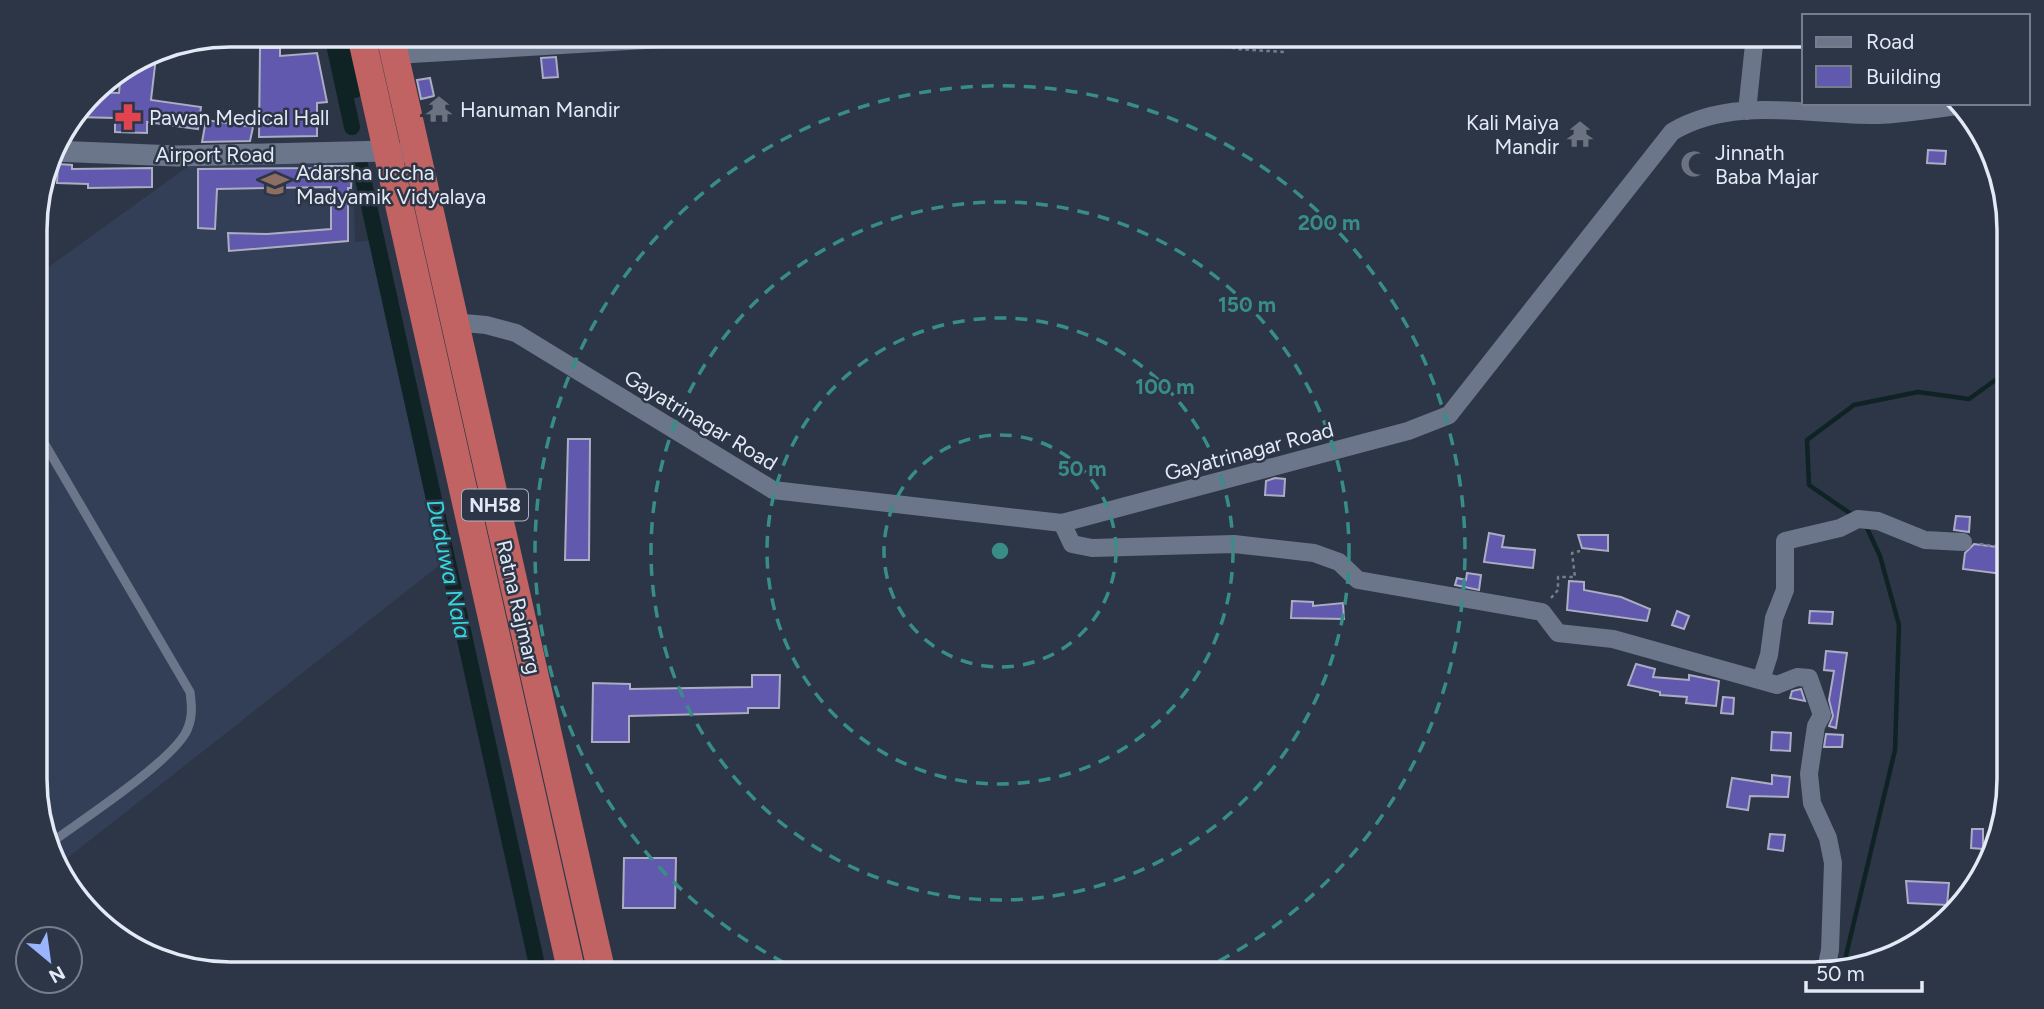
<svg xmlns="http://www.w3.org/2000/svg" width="2044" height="1009" viewBox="0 0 2044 1009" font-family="Figtree,sans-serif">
  <rect width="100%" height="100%" fill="#2c3647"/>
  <path fill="#323f56" d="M197 160H353L355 242 373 240 446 560 61 863 37 805 36 276Z"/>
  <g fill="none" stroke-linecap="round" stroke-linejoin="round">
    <path stroke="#0f2324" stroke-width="4.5" d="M1854 516 1809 485 1807 440 1854 405 1918 392 1969 399 1997 379 2008 382
      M1843 968 1895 750 1899 625 1880 556 1866 526"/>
    <path stroke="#0f2324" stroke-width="16" d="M332 35 352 127
      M343 36 355 90
      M360 165 539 974"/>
  </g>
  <path fill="#6159ad" stroke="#acacc3" stroke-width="2" d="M260 48H280V56L317 53 327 102 317 103V136L259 137Z
    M146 56 156 57 151 100 201 107 198 129 147 122V133L115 132V118L76 117 95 92 119 93 121 71Z
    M556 57 558 77 543 78 541 58Z
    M430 78 434 96 421 99 417 80Z
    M206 120 253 127 250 141 202 142Z
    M1574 127 1588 129 1585 142 1571 139Z
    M1928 150 1946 151 1945 164 1927 163Z
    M58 164 72 165V169L152 168V187L88 188V184L57 183Z
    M315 166H352L351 188H348V241L229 251 228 233 267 234 331 229V187L217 189 215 229 198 228V169L314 168Z
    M568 439H590L589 560H565Z
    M1275 478 1285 479 1284 496 1265 495 1266 481Z
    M1956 516 1970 517 1969 532 1954 530Z
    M1489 533 1504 536 1502 547 1535 550 1533 568 1484 562Z
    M1578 535H1608V551L1582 548Z
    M1974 544 2005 548 2002 574 1963 569 1965 553Z
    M1467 573 1481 575 1479 590 1455 585 1457 578 1466 580Z
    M1569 581 1584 582V590L1621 597 1650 609 1647 621 1567 610Z
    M1292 601 1313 602V606L1343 603 1344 619 1291 618Z
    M1677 611 1689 616 1684 629 1672 625Z
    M1810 611 1833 612 1832 624 1809 623Z
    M1826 651 1847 653 1836 728 1829 726 1833 716 1829 700 1834 671 1824 670Z
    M1636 664 1655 669 1653 677 1689 680V675L1719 681 1716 706 1686 703 1687 697 1660 695V692L1628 685Z
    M752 675H780L779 708H748V713L629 716V742H592L593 683 630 684V689L752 687Z
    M1801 689 1805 701 1790 698 1792 691Z
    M1723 697 1734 698 1733 714 1721 713Z
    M1772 732 1791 733 1790 751 1771 750Z
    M1826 734 1843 735 1842 747H1824Z
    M1772 775 1790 777 1788 797 1750 796 1748 810 1727 807 1732 778 1772 784Z
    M1972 829H1983V849L1971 848Z
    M1770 834 1785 835 1783 851 1768 849Z
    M624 858H676L675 908H623Z
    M1906 881 1949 883 1947 905 1908 903Z"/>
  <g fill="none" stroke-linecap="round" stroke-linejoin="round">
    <path stroke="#757e8c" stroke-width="2.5" stroke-dasharray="3.5 3.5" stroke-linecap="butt" d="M1199 35 1236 49 1284 52
      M1980 544 2008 548
      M1551 598 1558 590V577H1575L1572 553 1580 551"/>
    <path stroke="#6b768a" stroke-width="9" d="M36 429 190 692C192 707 193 720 185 734 166 765 85 818 52 842"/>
    <path stroke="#6b768a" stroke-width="18" d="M395 55 729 35
      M1747 111 1755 35
      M453 322 486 325 516 333 773 490 1062 523 1408 431 1449 415 1672 132C1733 95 1810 116 1878 115 1904 114 1932 109 1958 106
      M1062 523 1072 544 1092 548 1234 544 1314 553 1339 562 1358 580 1542 612 1558 633 1613 639 1777 685 1797 677 1809 678 1822 715 1816 726 1809 774 1812 803 1828 838 1833 863 1830 950 1825 974
      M1761 680 1769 655 1774 618 1785 590V541L1840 528 1858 519 1878 521 1925 540 1963 542"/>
    <path stroke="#6b768a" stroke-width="21" d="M53 151 177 156 387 151 399 154"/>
    <path stroke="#c06362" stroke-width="28" d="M361 35 572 974
      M390 35 602 974"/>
  </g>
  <g fill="none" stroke="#398d89" stroke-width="3.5" stroke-dasharray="12 9">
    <circle cx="1000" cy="551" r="116"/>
    <circle cx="1000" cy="551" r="233"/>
    <circle cx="1000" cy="551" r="349"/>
    <path d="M803 972A465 465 0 1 1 1197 972"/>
  </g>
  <defs>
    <symbol id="temple-bare" viewBox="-9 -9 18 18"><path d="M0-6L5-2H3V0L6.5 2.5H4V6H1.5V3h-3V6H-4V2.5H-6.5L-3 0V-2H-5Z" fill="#6b7280" stroke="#2c3647" stroke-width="2.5" paint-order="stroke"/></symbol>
    <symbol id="pharmacy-bare" viewBox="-9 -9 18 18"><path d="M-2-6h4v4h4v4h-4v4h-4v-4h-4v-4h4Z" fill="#e0444e" stroke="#2c3647" stroke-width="2.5" paint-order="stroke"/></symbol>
    <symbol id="mosque-bare" viewBox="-9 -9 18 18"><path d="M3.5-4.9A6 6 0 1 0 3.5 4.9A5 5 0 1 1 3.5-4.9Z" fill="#6b7280" stroke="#2c3647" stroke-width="2.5" paint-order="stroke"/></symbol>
    <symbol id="school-bare" viewBox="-9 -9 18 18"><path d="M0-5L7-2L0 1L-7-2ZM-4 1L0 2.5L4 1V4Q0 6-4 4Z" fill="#8d6e63" stroke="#2c3647" stroke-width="2.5" paint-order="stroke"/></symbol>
  </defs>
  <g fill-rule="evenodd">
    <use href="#temple-bare" x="420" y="90" width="38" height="38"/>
    <use href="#pharmacy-bare" x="109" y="98" width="38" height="38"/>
    <use href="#temple-bare" x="1561" y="115" width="38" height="38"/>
    <use href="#mosque-bare" x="1675" y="145" width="38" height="38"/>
    <use href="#school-bare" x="256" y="165" width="38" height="38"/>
  </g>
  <g text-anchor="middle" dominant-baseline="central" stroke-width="5" stroke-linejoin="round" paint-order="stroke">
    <rect fill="#2c3647" stroke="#acb4c1" stroke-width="2" x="462" y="489.5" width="66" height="31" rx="5"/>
    <g font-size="19" font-weight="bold" fill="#e3eaf5">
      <text x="495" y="505">NH58</text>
    </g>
    <g font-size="21" fill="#e3eaf5" stroke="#2c3647" text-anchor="start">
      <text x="460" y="109">Hanuman Mandir</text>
      <text x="149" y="117">Pawan Medical Hall</text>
      <text x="1559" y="122" text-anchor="end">Kali Maiya<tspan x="1559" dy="24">Mandir</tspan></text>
      <text x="1715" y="152">Jinnath<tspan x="1715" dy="24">Baba Majar</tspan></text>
      <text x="296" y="172">Adarsha uccha<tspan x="296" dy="24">Madyamik Vidyalaya</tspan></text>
    </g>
    <g font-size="21" fill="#e3eaf5" stroke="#2c3647">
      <text x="215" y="154">Airport Road</text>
      <text transform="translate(701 420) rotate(31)">Gayatrinagar Road</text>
      <text transform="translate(1249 451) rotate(-15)">Gayatrinagar Road</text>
      <text transform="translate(519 607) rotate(77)">Ratna Rajmarg</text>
    </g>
    <g font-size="23" font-style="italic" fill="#33d8dd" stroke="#2c3647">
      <text transform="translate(449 569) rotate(78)">Duduwa Nala</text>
    </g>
  </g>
  <path d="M0 0H2044V1009H0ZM230 47H1814A183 183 0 0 1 1997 230V779A183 183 0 0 1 1814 962H230A183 183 0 0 1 47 779V230A183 183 0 0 1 230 47Z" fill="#2c3647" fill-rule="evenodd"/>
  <path fill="none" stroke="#e3eaf5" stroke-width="3.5" d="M230 47H1814A183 183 0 0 1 1997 230V779A183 183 0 0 1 1814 962H230A183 183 0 0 1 47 779V230A183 183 0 0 1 230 47Z"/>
  <circle cx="1000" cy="551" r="10" fill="#398d89" stroke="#2c3647" stroke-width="3.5"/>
  <g font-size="21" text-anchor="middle" font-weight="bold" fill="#398d89" stroke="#2c3647" stroke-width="5" stroke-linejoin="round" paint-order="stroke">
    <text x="1329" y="230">200 m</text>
    <text x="1247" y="312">150 m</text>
    <text x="1165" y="394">100 m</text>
    <text x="1082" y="476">50 m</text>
  </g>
  <rect x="1802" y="14" width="228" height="91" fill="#2c3647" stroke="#757e8d" stroke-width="2"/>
  <rect x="1816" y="37" width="35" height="10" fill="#6b768a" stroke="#757e8d" stroke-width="2"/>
  <text x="1866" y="49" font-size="21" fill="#e3eaf5">Road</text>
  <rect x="1816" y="66" width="35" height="21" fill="#6159ad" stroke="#757e8d" stroke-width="2"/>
  <text x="1866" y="84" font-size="21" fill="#e3eaf5">Building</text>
  <g transform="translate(49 960) rotate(151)"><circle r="33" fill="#2c3647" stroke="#757e8d" stroke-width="2"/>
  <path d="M0-5L12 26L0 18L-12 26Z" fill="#9ab5fd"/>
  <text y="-10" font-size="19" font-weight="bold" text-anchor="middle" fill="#e3eaf5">N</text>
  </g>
  <path d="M1806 981v10h116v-10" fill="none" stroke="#e3eaf5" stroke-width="3.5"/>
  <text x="1816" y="981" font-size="21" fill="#e3eaf5" stroke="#2c3647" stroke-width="5" paint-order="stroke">50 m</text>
</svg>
